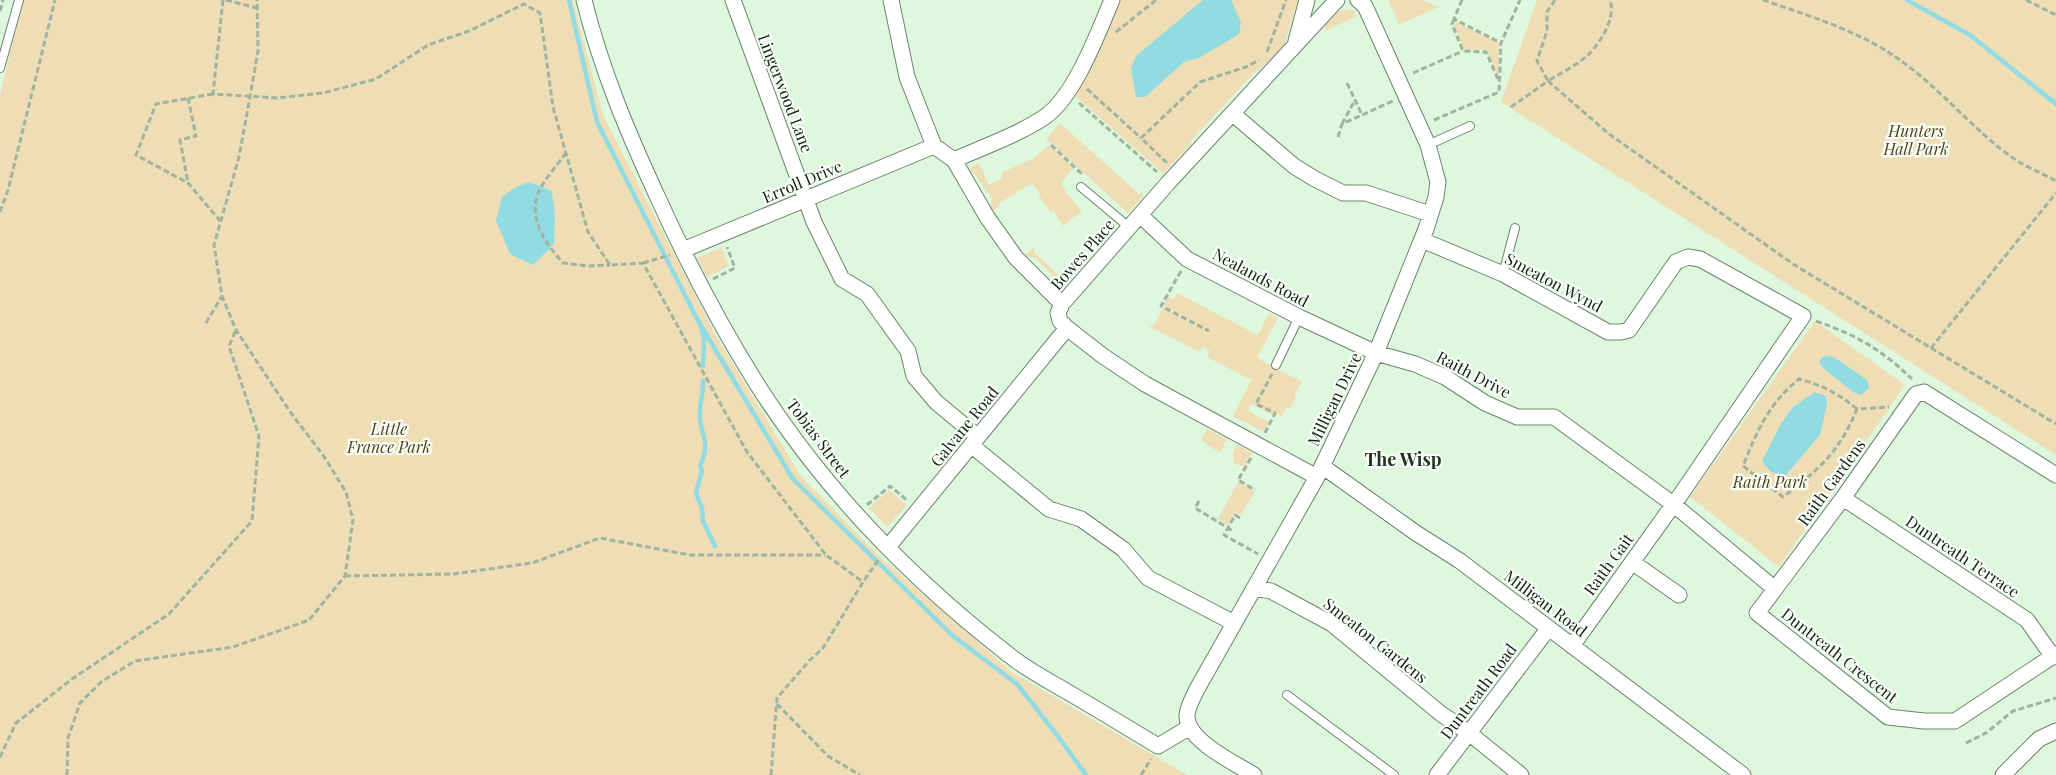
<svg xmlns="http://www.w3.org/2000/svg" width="2056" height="775" viewBox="0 0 2056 775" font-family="'Playfair Display',serif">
  <rect width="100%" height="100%" fill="#def8de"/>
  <path fill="#efddb5" d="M23 0H573L603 115 714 332 800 475 876 553 1012 672 1187 775H0V95Z
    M1116 0H1298L1283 49 1253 74 1190 142 1191 144 1163 173 1074 95Z
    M1390 0H1423L1438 7 1399 25 1389 2Z
    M1537 0H2056V455L1501 102Z
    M1346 9 1354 11 1356 17 1326 30 1324 26 1338 12Z
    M1456 22 1500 43 1498 77 1487 50 1464 49 1454 25Z
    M1060 123 1139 194 1141 192 1144 195 1128 213 1046 139Z
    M1049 145 1074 168 1061 183 1066 192 1082 211 1063 226 1053 211 1051 213 1039 196 1040 194 1032 183 998 204 999 206 992 212 990 208 992 199 975 174 969 173 971 167 979 163 989 185 1002 178 1001 173 1034 158Z
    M722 247 729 266 707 277 697 258Z
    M1035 247 1034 252 1065 281 1057 290 1054 287 1055 278 1034 257H1026L1025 255Z
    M1177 293 1258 335 1269 313 1278 318 1257 358 1302 382 1294 395 1296 396 1290 409 1286 407 1282 416 1278 414 1276 417 1251 404 1248 411 1269 422 1264 432 1233 416 1251 380 1207 357 1210 351 1202 347 1200 352 1150 327 1157 320 1163 308 1210 332 1163 305 1168 296 1174 299Z
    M1815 321 1905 385 1779 567 1690 497Z
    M1207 429 1227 439 1220 453 1201 440Z
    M1237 445 1252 453 1245 467 1233 463V452Z
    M1238 482 1255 492 1241 515 1235 512 1228 525 1218 519Z
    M889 490 907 505 887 527 869 508Z"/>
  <path fill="#91dbe2" d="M1203 0H1231L1241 22 1239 34 1199 58 1184 62 1145 97H1136L1131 68 1136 56Z
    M529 182 552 191 555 216 554 244 533 265 510 254 496 221 502 197 514 188Z
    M1824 356 1834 357 1867 380 1869 388 1861 395 1853 392 1822 367 1819 362Z
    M1815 392 1826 396 1827 404 1820 435 1785 476 1771 472 1762 461 1780 425 1793 407Z"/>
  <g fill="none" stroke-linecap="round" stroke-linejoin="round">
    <path stroke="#91dbe2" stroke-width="4.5" d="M569 0 597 122 697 319 793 479 953 636 1017 684 1060 739 1086 775
      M1907 0 1970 35 2056 104
      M701 327 704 340 703 366
      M703 381C704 393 699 403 700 415 700 437 712 440 700 466L702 470 696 493 702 508 703 521 715 546"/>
    <defs>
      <path id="lane" d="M0 68 19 0
        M1428 145 1470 126
        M1081 187 1129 227
        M1503 274 1515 228
        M1276 365 1299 317
        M1287 695 1394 775"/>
      <path id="street" d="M584 0C602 72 628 133 659 200 687 262 719 323 755 381 821 486 911 579 1009 655 1026 669 1047 680 1066 691 1097 709 1128 728 1158 746L1190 727
        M733 0 814 222 842 279 867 294 908 351 914 376 936 402 978 437
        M891 0 907 77 934 146 954 160 987 217 1016 258 1062 304
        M1296 41 1307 0
        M1233 114 1294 166 1315 179 1343 193H1366L1430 214
        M954 160C983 147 1020 134 1046 116 1075 95 1098 33 1112 0
        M1140 215 1187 259 1299 317 1376 353 1415 364 1445 377 1485 403 1517 417H1554L1673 504 1775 589
        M1422 240 1503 274 1608 332H1621L1629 330 1676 262 1688 257 1700 259 1803 316 1681 494 1572 646
        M683 250 934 146
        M971 445 1049 509 1081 519 1123 549 1148 578 1234 623
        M1322 466 1416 533 1460 561 1743 775
        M2056 475 1924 392 1916 394 1843 498 1757 613 1888 717 1924 721H1955L2056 654
        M1317 477 1145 384 1103 356 1067 328 1060 321 1058 313 1062 304 1168 183 1337 0
        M1843 498 2027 620 2053 657
        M888 547 1067 328
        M1632 562 1679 595
        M1254 588 1271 591 1332 624 1440 713 1469 733 1521 775
        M1254 775C1235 763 1187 741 1187 716 1187 707 1193 698 1197 689L1317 477 1376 353 1426 229 1436 197 1438 182 1428 145 1365 6 1358 0
        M1437 775 1548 629
        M2003 775 2039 739 2056 731"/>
    </defs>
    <use href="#lane" stroke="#6c836c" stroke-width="10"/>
    <use href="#street" stroke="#6c836c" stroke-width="17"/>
    <path stroke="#9fb49f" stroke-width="3" stroke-dasharray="6 3" stroke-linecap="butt" d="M223 0 213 94 278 98 323 93 376 79 428 45 469 31 524 4 540 13 553 107 588 232 610 265 643 263 747 452 826 555 863 582
      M226 0 257 8
      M1462 0 1454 19 1501 43
      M1555 0 1547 12V31L1537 61 1548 81C1561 73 1577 65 1588 55 1601 42 1616 18 1610 0
      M1763 0C1809 16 1857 30 1897 58 1941 88 1976 134 2019 162 2031 169 2044 174 2056 181
      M2026 0 2056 15
      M0 11 3 0
      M1454 19 1452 24 1463 51 1486 52 1498 79
      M1116 32 1156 0
      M1267 52 1286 0
      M1413 73 1463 51
      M1347 83 1362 115
      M1087 89 1141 138
      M213 94 156 104 136 155 188 183 221 222
      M188 98 196 136 180 140 188 183
      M1079 103 1157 172
      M1511 107 1548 81 1609 134 1793 264 2056 424
      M1434 120 1499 92 1501 43 1520 0
      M1342 124 1355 100
      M1338 137 1342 124 1393 101
      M1051 145 1083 175
      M566 153C558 164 541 183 537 196 530 222 546 244 563 263L588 266 610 265
      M1167 163 1141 138 1200 82 1246 67 1259 60
      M0 212 8 190 55 0
      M643 263 670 255
      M1181 271 1161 306 1209 331
      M713 279 735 268 727 247
      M1816 321C1856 335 1881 349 1912 379
      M206 323 222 296
      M1931 348 2056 193
      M1857 409C1839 394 1822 385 1799 379 1769 403 1757 431 1743 466L1783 497C1819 469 1839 453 1857 409L1889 407
      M1265 433 1275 413 1256 404 1272 374
      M1251 458 1238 480 1255 490
      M1199 501 1195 508 1233 531
      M867 505 890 486 908 501
      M1240 518 1235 515 1224 535 1258 554
      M345 576 453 574 532 563 600 538 690 555H825
      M777 704 828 756 860 775
      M1966 743 1986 733 2013 711 2056 698
      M0 757 16 723 72 679 169 614 252 521 259 436 229 346 236 330
      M67 775 68 738 80 703 101 682 135 661 233 647 309 620 345 576 353 520 346 492 323 455 291 413 236 330 222 296 214 245 239 157 250 97 258 51 257 0
      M771 775 777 698 809 661 823 648 863 582 879 559
      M1141 775 1151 759"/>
    <use href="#lane" stroke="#fff" stroke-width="8"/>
    <use href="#street" stroke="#fff" stroke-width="15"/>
  </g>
  <g text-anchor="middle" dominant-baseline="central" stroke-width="4.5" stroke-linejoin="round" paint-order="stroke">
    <g font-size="16" fill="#151e15" stroke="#f9fff9">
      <text transform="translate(786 93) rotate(69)">Lingerwood Lane</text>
      <text transform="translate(802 181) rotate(-23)">Erroll Drive</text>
      <text transform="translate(1082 254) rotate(-49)">Bowes Place</text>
      <text transform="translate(1261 277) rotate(28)">Nealands Road</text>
      <text transform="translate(1554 282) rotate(28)">Smeaton Wynd</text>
      <text transform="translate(1474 374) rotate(28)">Raith Drive</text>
      <text transform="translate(1334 399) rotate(-64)">Milligan Drive</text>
      <text transform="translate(964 426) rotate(-51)">Galvane Road</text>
      <text transform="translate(819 438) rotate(53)">Tobias Street</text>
      <text transform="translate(1831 482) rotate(-54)">Raith Gardens</text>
      <text transform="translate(1963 556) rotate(34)">Duntreath Terrace</text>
      <text transform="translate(1608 564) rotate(-54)">Raith Gait</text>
      <text transform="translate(1546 603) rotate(37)">Milligan Road</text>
      <text transform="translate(1376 640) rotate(38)">Smeaton Gardens</text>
      <text transform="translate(1840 655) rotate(38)">Duntreath Crescent</text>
      <text transform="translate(1478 691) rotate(-53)">Duntreath Road</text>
    </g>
    <g font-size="16" font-style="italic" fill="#503f15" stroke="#f9fff9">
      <text x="1916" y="130">Hunters<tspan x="1916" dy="18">Hall Park</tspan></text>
      <text x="389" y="428">Little<tspan x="389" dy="18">France Park</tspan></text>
      <text x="1770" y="481">Raith Park</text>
    </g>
    <g font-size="18" font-weight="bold" fill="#203421" stroke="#f9fff9">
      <text x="1403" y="459">The Wisp</text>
    </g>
  </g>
</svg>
